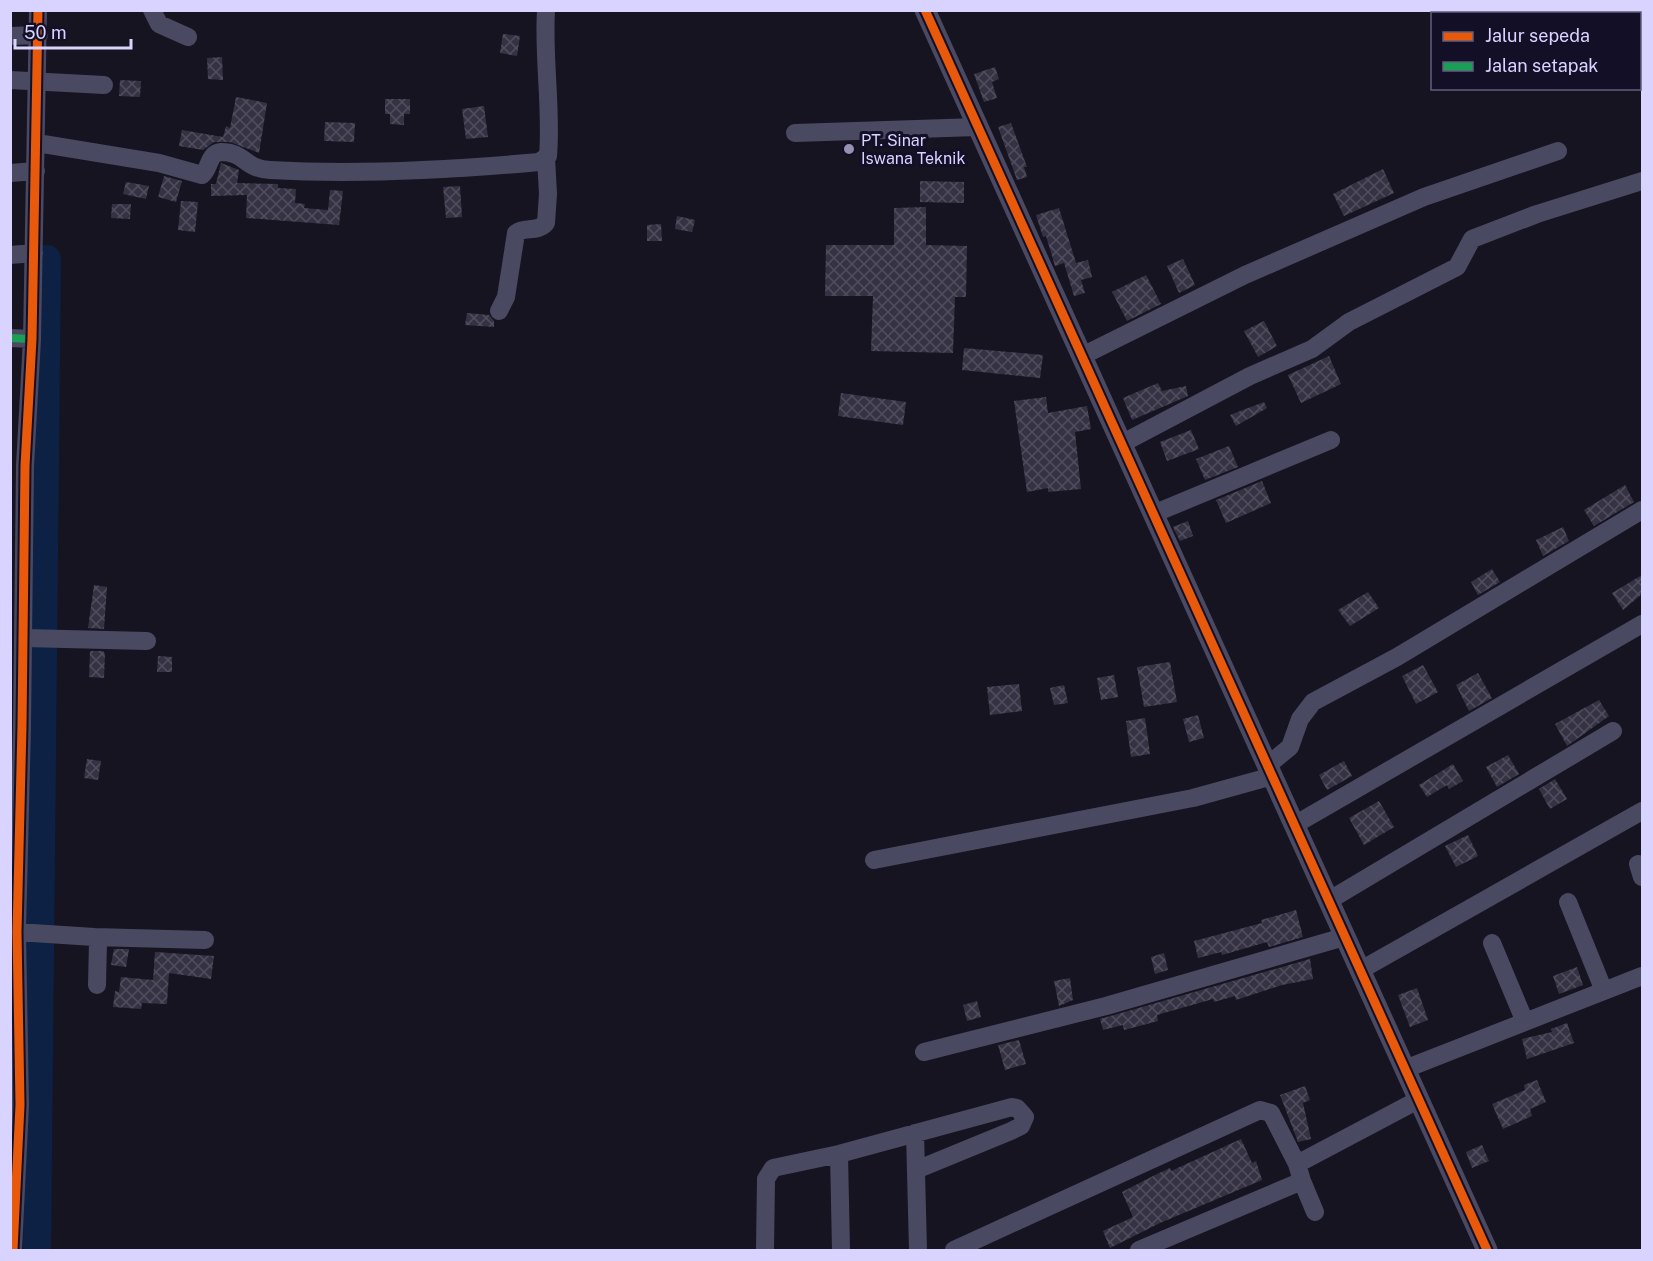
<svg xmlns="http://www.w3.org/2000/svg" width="1653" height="1261" viewBox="0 0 1653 1261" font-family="'Public Sans',sans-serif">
  <defs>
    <pattern id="building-cross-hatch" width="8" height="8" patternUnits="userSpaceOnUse" patternTransform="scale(1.5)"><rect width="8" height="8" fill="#343243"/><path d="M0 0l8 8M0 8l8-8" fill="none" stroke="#514f5f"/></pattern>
  </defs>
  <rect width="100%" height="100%" fill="#161421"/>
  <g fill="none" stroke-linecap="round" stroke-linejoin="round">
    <path stroke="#0d2144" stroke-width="28" d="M37 1250 47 259"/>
  </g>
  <path fill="url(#building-cross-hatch)" d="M503 34 520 36 517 56 500 53Z
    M222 57 223 80 208 79 207 58Z
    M995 67 999 79 992 82 997 98 984 102 974 74Z
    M120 80 141 81 140 97 119 96Z
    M236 97 267 103 259 153 230 142H214L203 150 179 146 182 130 223 137 226 126 230 128Z
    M385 99H410V114H404V125L390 124V114H385Z
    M484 106 488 137 466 139 462 109Z
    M325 122 355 123 354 142 324 141Z
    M1011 123 1027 167H1024L1027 177 1017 180 998 127Z
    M221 163 239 170 237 183 278 184V188L296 189 295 203 305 204 304 208 328 210 330 190 343 191 339 225 246 218 247 195 211 196V184H216Z
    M1383 169 1394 193 1344 216 1333 194Z
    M164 176 182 181 176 202 158 197Z
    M920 181 964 182V203L920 202Z
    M126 182 149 186 146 199 123 194Z
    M460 186 462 217 446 218 443 187Z
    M181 201 198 202 195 232 178 230Z
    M112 204H131L130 219 111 218Z
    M926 207V245L967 246 966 297H955L953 353 871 351 873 296H825L826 245H894V208Z
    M1059 208 1076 263 1088 260 1092 277 1081 280 1085 293 1074 296 1064 263 1055 266 1046 236 1043 237 1036 215Z
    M677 216 695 220 692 232 675 229Z
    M661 224 662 241H647V225Z
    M1183 259 1195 285 1179 293 1167 266Z
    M1146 275 1161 304 1127 321 1112 292Z
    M467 313 489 315 494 321V327L465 325Z
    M1264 321 1277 346 1258 357 1244 331Z
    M964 348 1043 355 1040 378 962 370Z
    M1329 356 1341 384 1301 403 1288 375Z
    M1158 383 1162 391 1186 386 1188 396 1132 420 1123 398Z
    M841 393 906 402 903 425 838 416Z
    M1046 397 1048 413 1087 406 1091 429 1075 432 1081 489 1048 492V488L1027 492 1014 401Z
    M1264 402 1267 408 1236 426 1230 415Z
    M1191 430 1199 449 1167 461 1160 442Z
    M1229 446 1238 467 1205 480 1196 459Z
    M1262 481 1271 503 1226 523 1216 500Z
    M1625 485 1634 502 1594 526 1584 510Z
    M1188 521 1193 536 1180 541 1173 527Z
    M1563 527 1569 541 1543 556 1536 540Z
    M1492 569 1500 582 1478 595 1471 582Z
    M1642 575V594L1623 610 1612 593Z
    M94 585 107 587 104 629 88 628Z
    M1368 592 1379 608 1350 626 1338 610Z
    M90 651H103L105 654 104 678 89 677Z
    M158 656 172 657V672H157Z
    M1170 662 1177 702 1144 707 1137 667Z
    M1423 665 1438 692 1416 704 1402 676Z
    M1478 673 1492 698 1469 711 1456 685Z
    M1114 675 1118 697 1101 700 1097 678Z
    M1019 684 1022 711 990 715 987 687Z
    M1064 685 1068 703 1054 705 1050 688Z
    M1599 700 1609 716 1567 746 1555 724Z
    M1198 715 1204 738 1189 742 1183 719Z
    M1145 718 1150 754 1131 757 1126 721Z
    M1508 755 1519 774 1497 787 1486 767Z
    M87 759 101 761 98 780 84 778Z
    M1344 761 1352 776 1327 790 1319 775Z
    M1453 764 1463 781 1449 789 1447 785 1427 797 1419 785Z
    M1555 779 1567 799 1550 809 1539 789Z
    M1379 801 1394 827 1364 845 1349 818Z
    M1468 835 1478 856 1456 867 1445 846Z
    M1296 910 1303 937 1269 947 1267 942 1222 955 1221 952 1198 958 1194 941 1262 923 1261 920Z
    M114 949H129L126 967 111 965Z
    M155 952 214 956 211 979 169 973 167 1004 142 1003 141 1009 113 1007 115 991 119 992 121 977 153 980Z
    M1164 953 1168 970 1155 974 1151 957Z
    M1310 959 1313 979 1282 985 1236 1000 1235 996 1214 1002 1213 999 1157 1015 1158 1021 1124 1030 1123 1025 1103 1030 1100 1019Z
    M1577 967 1583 985 1559 994 1553 976Z
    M1070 978 1073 1000 1059 1006 1054 981Z
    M1417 988 1428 1020 1410 1027 1398 995Z
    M977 1001 981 1017 967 1021 963 1005Z
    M1567 1023 1574 1043 1527 1059 1522 1039 1552 1032 1551 1029Z
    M1019 1040 1026 1064 1005 1070 998 1045Z
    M1537 1080 1546 1102 1530 1109 1532 1116 1503 1129 1492 1104 1525 1090 1524 1085Z
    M1305 1086 1310 1100 1303 1103 1311 1139 1298 1142 1280 1095Z
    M1241 1139 1252 1163 1256 1161 1262 1180 1160 1223 1110 1248 1103 1231 1133 1217 1122 1192 1157 1174 1170 1168 1171 1171Z
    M1482 1145 1489 1161 1472 1168 1466 1152Z"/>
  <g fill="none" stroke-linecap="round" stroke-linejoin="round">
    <path stroke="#4a4962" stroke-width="18" d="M152 10 159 24 188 37
      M10 36 39 35
      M10 80 104 85
      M795 133 977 127
      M37 143 159 163 202 175C210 169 208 153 221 152 246 152 244 169 270 170 359 175 451 170 539 162L548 156C552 108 543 59 546 10
      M10 173 36 171
      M10 255 34 253
      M499 311 506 297 516 233C525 226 537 233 546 223L548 194 546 158
      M10 338 32 339
      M1082 356 1245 275 1424 197 1558 151
      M1121 444 1250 376 1312 349 1349 322 1457 267 1472 239 1537 214 1642 181
      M1153 514 1331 440
      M24 638 147 641
      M1268 765 1290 747 1300 719 1313 702 1397 657 1642 510
      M1296 824 1642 624
      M874 860 1193 798 1273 776
      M1638 864 1642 877
      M1328 901 1613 731
      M1568 902 1604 991
      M17 932 94 937 98 941 97 985
      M94 937 205 940
      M1492 943 1525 1022
      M1359 971 1642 811
      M924 1052 1106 1006 1344 937
      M1405 1069 1642 976
      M915 1133 918 1250
      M839 1154 841 1250
      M1297 1164 1418 1100
      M1302 1181 1315 1212
      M13 1250 20 1105 17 932 22 726 25 466 32 339 38 10
      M765 1250 766 1179 773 1168 839 1154 1012 1107 1017 1108 1025 1117 1021 1126 1011 1131 916 1170
      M954 1250 1260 1110 1271 1113 1297 1164 1302 1181 1139 1250"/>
    <path stroke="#4a4962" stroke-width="21" d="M925 10 1487 1250"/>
    <path stroke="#1a9f57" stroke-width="8" stroke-dasharray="15 8" stroke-linecap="butt" d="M10 338 32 339"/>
    <defs>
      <path id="cycleway" d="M925 10 1487 1250
        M13 1250 20 1105 17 932 22 726 25 466 32 339 38 10"/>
    </defs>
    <use href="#cycleway" stroke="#130f26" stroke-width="13"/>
    <use href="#cycleway" stroke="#e8590c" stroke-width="9"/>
  </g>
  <circle fill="#9591b1" stroke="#130f26" stroke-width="2" cx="849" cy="149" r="6"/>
  <g text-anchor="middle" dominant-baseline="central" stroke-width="6" stroke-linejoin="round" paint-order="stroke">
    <g font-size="16" fill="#d9d4ff" stroke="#130f26" text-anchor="start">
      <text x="861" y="140">PT. Sinar<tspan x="861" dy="18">Iswana Teknik</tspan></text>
    </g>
  </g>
  <rect width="1653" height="1261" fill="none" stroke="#d9d4ff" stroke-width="24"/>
  <rect x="1431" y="12" width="210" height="78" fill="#130f26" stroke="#625e7d" stroke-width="1.5"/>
  <rect x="1443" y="32" width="30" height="9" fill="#e8590c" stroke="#625e7d" stroke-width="1.5"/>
  <text x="1485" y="42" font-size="18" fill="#d9d4ff">Jalur sepeda</text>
  <rect x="1443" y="62" width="30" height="9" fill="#1a9f57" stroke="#625e7d" stroke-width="1.5"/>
  <text x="1485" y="72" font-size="18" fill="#d9d4ff">Jalan setapak</text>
  <path d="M15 39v9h116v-9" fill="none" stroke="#d9d4ff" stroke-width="3"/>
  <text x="24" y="39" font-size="18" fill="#d9d4ff" stroke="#130f26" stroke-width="4.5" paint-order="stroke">50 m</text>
</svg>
